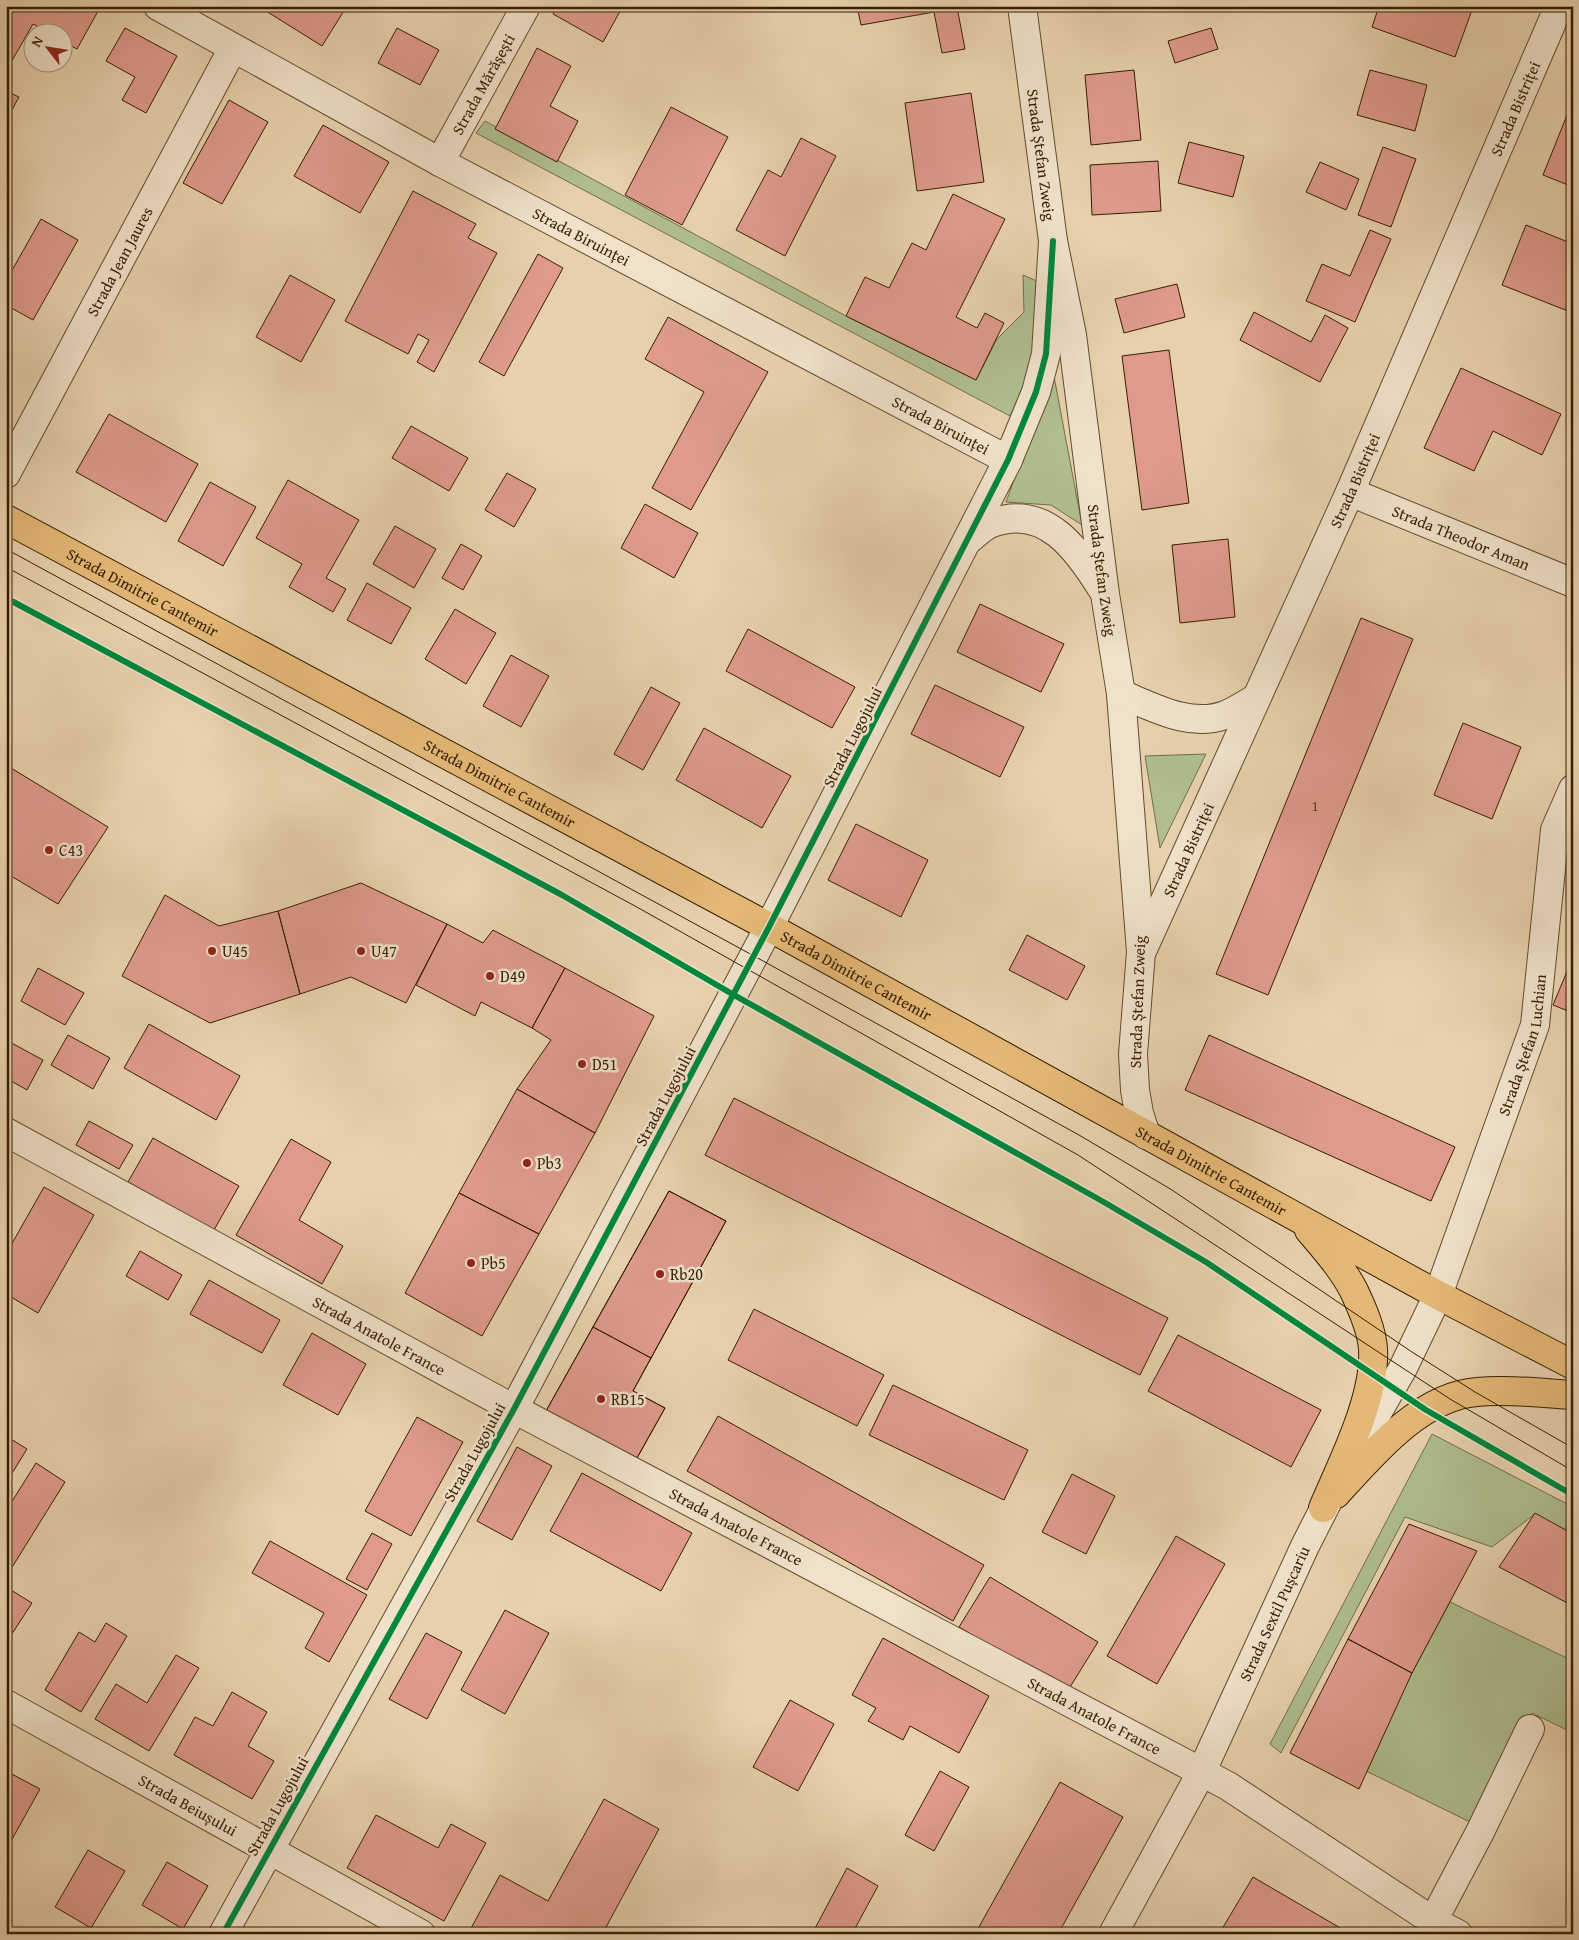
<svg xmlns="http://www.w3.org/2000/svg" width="1579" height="1940" viewBox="0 0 1579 1940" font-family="'Gentium Book Plus',serif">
  <rect width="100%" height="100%" fill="#e7d1ad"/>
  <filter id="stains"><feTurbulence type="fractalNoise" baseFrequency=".004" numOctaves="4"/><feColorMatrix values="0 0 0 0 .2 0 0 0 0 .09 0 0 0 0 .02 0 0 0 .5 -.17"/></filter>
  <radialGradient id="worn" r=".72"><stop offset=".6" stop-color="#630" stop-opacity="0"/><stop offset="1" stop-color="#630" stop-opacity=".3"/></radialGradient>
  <path fill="#afbd8f" stroke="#736e48" d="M485 121 846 316 976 380 997 339 1024 312 1023 275 1039 282 1033 367 1010 416 476 133Z
    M1053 371 1082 525 1051 505 1006 502Z
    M1206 754 1160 848 1145 756Z
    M1432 1434 1573 1507V1534L1535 1514 1492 1547 1405 1517 1281 1753 1270 1744Z
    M1450 1602 1573 1661V1733L1532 1713 1474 1824 1360 1768Z"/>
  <path fill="#df9a8c" stroke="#371e00" d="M6 6H86L97 13 77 49 62 41V32H48L33 24 6 71Z
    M258 6H347L322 46Z
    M558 6H623L603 42 553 14Z
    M857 6H963L957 7 965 49 942 53 934 12 861 25Z
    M1073 6H1098L1074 11Z
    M1379 6H1463L1472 10 1455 57 1372 27Z
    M125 28 177 56 146 113 122 100 135 77 106 61Z
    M397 28 439 50 420 85 378 63Z
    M1211 28 1218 49 1175 63 1168 41Z
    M537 48 571 66 550 106 578 121 557 162 495 129Z
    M1134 70 1141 140 1091 145 1085 75Z
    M1370 70 1427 85 1415 131 1357 115Z
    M6 91 19 97 6 121Z
    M971 93 984 182 917 191 905 103Z
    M229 100 268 122 222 204 183 183Z
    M1573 100V187L1543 175Z
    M671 107 728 137 682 225 625 195Z
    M323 125 389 162 360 213 294 176Z
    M801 138 836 156 785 256 736 230 768 170 781 177Z
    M1189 142 1244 156 1233 197 1178 183Z
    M1383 147 1416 159 1391 227 1358 215Z
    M1158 161 1161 211 1092 215 1090 165Z
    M1320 162 1359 179 1346 210 1306 192Z
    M413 191 476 224 468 238 497 253 434 372 417 362 429 340 418 334 408 354 345 321Z
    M953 194 1005 219 956 317 977 328 985 313 1004 323 976 380 846 316 865 277 889 288 912 243 926 250Z
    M41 219 78 240 33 320 6 305V281Z
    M1526 225 1573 244V313L1502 285Z
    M1370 230 1391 239 1355 322 1306 301 1322 264 1350 276Z
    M538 254 563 268 504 376 479 362Z
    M290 275 335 300 301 362 256 337Z
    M1177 284 1185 317 1124 333 1115 299Z
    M1254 312 1311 342 1325 315 1348 328 1320 382 1240 340Z
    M668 317 768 372 691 510 652 488 704 392 645 359Z
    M1169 350 1189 503 1142 510 1122 356Z
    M1461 368 1561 414 1542 455 1493 431 1474 471 1424 448Z
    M109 414 198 464 166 522 76 472Z
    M411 426 468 458 449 491 392 458Z
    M507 473 536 489 514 527 485 510Z
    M288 480 359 520 326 578 346 589 333 612 289 587 302 564 256 538Z
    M210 482 256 507 223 566 178 541Z
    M645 504 698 533 674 578 621 548Z
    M395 526 436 549 414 588 373 564Z
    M1228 539 1235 617 1180 623 1172 545Z
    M461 544 482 556 463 590 442 578Z
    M367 583 411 608 391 644 347 620Z
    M980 604 1064 644 1041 692 957 652Z
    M455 609 496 633 466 684 425 659Z
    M1361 618 1413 639 1268 995 1216 974Z
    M748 629 855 687 832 728 726 671Z
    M511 655 549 676 521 727 483 706Z
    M935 685 1024 727 1000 777 911 734Z
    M651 687 680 703 643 770 614 754Z
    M1463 723 1521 747 1492 819 1434 795Z
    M704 728 791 776 762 828 676 780Z
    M6 765 108 827 58 904 6 873Z
    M856 824 928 860 901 917 828 880Z
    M361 883 447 924 406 1003 351 977 300 994 278 911Z
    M165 895 219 926 278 911 300 994 210 1023 122 976Z
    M447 924 483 943 493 930 565 968 532 1028 481 1002 475 1016 416 985Z
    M1027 935 1085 966 1067 1000 1009 970Z
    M1573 957V1013L1553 1005Z
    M38 968 84 993 65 1025 21 1001Z
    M565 968 654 1016 595 1133 517 1089 551 1040 532 1028Z
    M149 1024 240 1076 216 1120 124 1068Z
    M68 1035 110 1058 93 1089 51 1065Z
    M1209 1035 1455 1147 1431 1201 1185 1090Z
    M6 1040 43 1060 27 1090 6 1078Z
    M517 1089 595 1133 539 1234 459 1193Z
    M734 1098 1168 1318 1140 1375 705 1155Z
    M89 1121 133 1145 119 1169 76 1145Z
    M153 1138 239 1186 214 1230 128 1182Z
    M291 1139 331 1162 299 1220 343 1246 322 1284 236 1235Z
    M44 1187 94 1215 38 1313 6 1294V1254Z
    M669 1191 726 1221 633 1391 665 1408 637 1458 546 1411Z
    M669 1191 726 1221 651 1358 593 1327Z
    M459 1193 539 1234 482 1336 405 1293Z
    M140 1251 182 1275 168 1300 126 1276Z
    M209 1280 280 1320 262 1353 190 1314Z
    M754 1309 884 1375 857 1426 728 1360Z
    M593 1327 651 1358 633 1391 665 1408 637 1458 546 1411Z
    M312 1333 366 1364 338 1415 283 1385Z
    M1178 1335 1321 1410 1291 1467 1148 1391Z
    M893 1385 1028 1450 1004 1500 869 1435Z
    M718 1416 984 1565 953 1621 687 1471Z
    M417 1417 463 1442 411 1536 365 1511Z
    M6 1436 27 1449 6 1483Z
    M517 1447 552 1466 512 1540 477 1521Z
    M36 1463 65 1482 6 1577V1511Z
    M582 1473 692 1533 661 1591 550 1531Z
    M1072 1474 1115 1496 1086 1554 1042 1532Z
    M1535 1513 1573 1534V1606L1499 1567Z
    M1409 1524 1477 1551 1412 1673 1348 1639Z
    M372 1533 392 1544 367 1590 346 1579Z
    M1176 1536 1225 1564 1157 1684 1107 1656Z
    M270 1541 367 1595 329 1662 305 1648 324 1613 252 1573Z
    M990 1577 1098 1642 1067 1692 959 1627Z
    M6 1587 32 1603 6 1643Z
    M505 1610 549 1633 505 1714 461 1690Z
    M106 1623 127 1636 81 1712 45 1690 79 1632 95 1642Z
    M426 1633 462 1652 427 1719 389 1699Z
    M883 1638 989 1696 959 1753 910 1726 903 1740 868 1721 876 1708 852 1695Z
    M1348 1639 1412 1673 1359 1789 1290 1753Z
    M176 1655 199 1668 149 1751 95 1719 116 1684 147 1703Z
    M232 1692 267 1712 248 1746 274 1761 252 1799 174 1755 195 1717 213 1726Z
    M790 1700 834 1724 798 1791 753 1767Z
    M6 1771 40 1789 6 1850Z
    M940 1771 969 1787 934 1851 905 1835Z
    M1060 1782 1123 1817 1058 1934H975Z
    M604 1799 659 1829 604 1931 608 1934H473L469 1932 500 1875 548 1901Z
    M376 1815 438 1848 451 1824 486 1843 444 1921 347 1868Z
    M88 1850 125 1871 91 1928 55 1907Z
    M167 1862 208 1886 183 1929 142 1905Z
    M847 1868 878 1886 852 1934H812Z
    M1253 1877 1342 1929 1339 1934H1219Z"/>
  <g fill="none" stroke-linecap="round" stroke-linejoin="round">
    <defs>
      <g id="minor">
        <path id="s1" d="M158 6 440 162 1008 460"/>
        <path id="s2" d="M1022 6 1053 241 1072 335 1105 594 1121 694 1141 952 1133 1054 1135 1090 1139 1113 1146 1135"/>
        <path id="s3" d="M440 162 526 6"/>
        <path id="s4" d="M6 474 233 48"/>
        <path id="s5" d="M1350 492 1573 583"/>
        <path d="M967 541C975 535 983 526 992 523 1045 503 1078 550 1102 589"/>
        <path d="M1121 694C1153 707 1190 728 1225 715 1236 711 1246 704 1256 698"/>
        <path id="s6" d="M1143 949 1350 492 1559 6"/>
        <path id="s7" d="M6 1132 514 1409 1228 1786 1433 1921 1458 1934"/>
        <path id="s8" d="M1357 1448 1403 1368 1438 1295 1535 1025 1555 830 1573 789"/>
        <path id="s9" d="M6 1704 421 1934"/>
        <path d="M1433 1921 1480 1832 1530 1729"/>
        <path d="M223 1934 514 1409 769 927 1008 460 1036 392 1046 354 1053 241"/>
        <path id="s10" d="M1113 1934 1201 1773 1305 1546 1335 1487"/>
      </g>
      <g id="major">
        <path id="s11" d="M6 519 769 927 1438 1295 1573 1365"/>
        <path d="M1309 1230C1325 1249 1343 1269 1354 1291 1362 1308 1372 1330 1373 1349 1376 1398 1342 1463 1323 1508"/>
        <path d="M1336 1494C1372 1455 1420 1396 1477 1392 1508 1389 1541 1393 1573 1395"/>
      </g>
    </defs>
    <use href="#minor" stroke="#634b2b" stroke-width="30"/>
    <use href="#major" stroke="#371e00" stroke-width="30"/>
    <use href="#minor" stroke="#efe1ca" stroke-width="28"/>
    <use href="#major" stroke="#e4b876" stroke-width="28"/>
    <path stroke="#371e00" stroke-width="1" d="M6 549 754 956 1079 1135 1172 1190 1412 1352 1475 1392 1573 1448
      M6 567 635 906 1078 1155 1450 1399 1573 1471"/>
    <defs>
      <path id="cycleway" d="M6 598 562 895 734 995 1102 1201 1206 1262 1426 1410 1573 1495
        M223 1934 514 1409 769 927 1008 460 1036 392 1046 354 1053 241"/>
    </defs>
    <use href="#cycleway" stroke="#efe1ca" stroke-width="9"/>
    <use href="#cycleway" stroke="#00873e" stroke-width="6"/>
  </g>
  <g fill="#8f2418" stroke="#efe1ca" stroke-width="2">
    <circle cx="49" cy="850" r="5"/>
    <circle cx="212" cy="951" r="5"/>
    <circle cx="361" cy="951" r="5"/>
    <circle cx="490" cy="976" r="5"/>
    <circle cx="582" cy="1064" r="5"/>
    <circle cx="527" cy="1163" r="5"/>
    <circle cx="471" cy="1263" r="5"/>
    <circle cx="660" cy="1274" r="5"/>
    <circle cx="601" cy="1399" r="5"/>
  </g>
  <g text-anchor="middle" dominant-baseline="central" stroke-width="5" stroke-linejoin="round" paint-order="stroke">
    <g font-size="14" fill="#613d23">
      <text x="1315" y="806">1</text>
    </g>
    <g font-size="16" fill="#371e00" stroke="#efe1ca">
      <text stroke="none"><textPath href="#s3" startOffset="89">Strada Mărășești</textPath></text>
      <text stroke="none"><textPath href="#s6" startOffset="919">Strada Bistriței</textPath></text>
      <text stroke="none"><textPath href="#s2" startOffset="150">Strada Ștefan Zweig</textPath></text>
      <text stroke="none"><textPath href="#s1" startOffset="482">Strada Biruinței</textPath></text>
      <text stroke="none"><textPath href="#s4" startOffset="241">Strada Jean Jaures</textPath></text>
      <text stroke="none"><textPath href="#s1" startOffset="888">Strada Biruinței</textPath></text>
      <text stroke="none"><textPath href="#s6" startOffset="514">Strada Bistriței</textPath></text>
      <text stroke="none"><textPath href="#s5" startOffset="120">Strada Theodor Aman</textPath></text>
      <text stroke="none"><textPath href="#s2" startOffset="570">Strada Ștefan Zweig</textPath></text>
      <text stroke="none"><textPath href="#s11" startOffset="155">Strada Dimitrie Cantemir</textPath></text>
      <text transform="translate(852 737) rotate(-63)">Strada Lugojului</text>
      <text stroke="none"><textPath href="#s11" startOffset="560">Strada Dimitrie Cantemir</textPath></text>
      <text stroke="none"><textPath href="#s6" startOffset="109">Strada Bistriței</textPath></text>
      <text stroke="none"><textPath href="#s11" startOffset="965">Strada Dimitrie Cantemir</textPath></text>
      <text transform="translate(1137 1002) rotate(-88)">Strada Ștefan Zweig</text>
      <text stroke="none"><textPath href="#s8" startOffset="438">Strada Ștefan Luchian</textPath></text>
      <text transform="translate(665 1096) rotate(-62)">Strada Lugojului</text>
      <text stroke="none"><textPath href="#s11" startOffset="1370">Strada Dimitrie Cantemir</textPath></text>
      <text stroke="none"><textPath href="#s7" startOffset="425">Strada Anatole France</textPath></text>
      <text transform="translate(474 1452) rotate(-61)">Strada Lugojului</text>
      <text stroke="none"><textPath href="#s7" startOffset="830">Strada Anatole France</textPath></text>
      <text stroke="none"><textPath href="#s10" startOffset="359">Strada Sextil Pușcariu</textPath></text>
      <text stroke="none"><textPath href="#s7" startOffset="1235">Strada Anatole France</textPath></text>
      <text stroke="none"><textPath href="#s9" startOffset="208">Strada Beiușului</textPath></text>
      <text transform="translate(277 1806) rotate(-61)">Strada Lugojului</text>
    </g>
    <g font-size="16" fill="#371e00" stroke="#efe1ca" text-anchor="start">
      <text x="59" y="850">C43</text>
      <text x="222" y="951">U45</text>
      <text x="371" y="951">U47</text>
      <text x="500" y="976">D49</text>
      <text x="592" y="1064">D51</text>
      <text x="537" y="1163">Pb3</text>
      <text x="481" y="1263">Pb5</text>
      <text x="670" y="1274">Rb20</text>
      <text x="611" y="1399">RB15</text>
    </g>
  </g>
  <rect width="1579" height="1940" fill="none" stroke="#e7d1ad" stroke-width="25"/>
  <rect x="8" y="8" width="1564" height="1925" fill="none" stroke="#371e00" stroke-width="2.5"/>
  <rect x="12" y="12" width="1554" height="1915" fill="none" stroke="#371e00"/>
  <g transform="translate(48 48) rotate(301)"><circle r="24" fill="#efe1ca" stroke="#a59379"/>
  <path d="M0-4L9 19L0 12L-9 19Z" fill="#8f2418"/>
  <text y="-8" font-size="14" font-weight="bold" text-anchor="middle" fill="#371e00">N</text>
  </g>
  <rect width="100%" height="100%" filter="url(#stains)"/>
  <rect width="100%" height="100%" fill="url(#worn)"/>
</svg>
